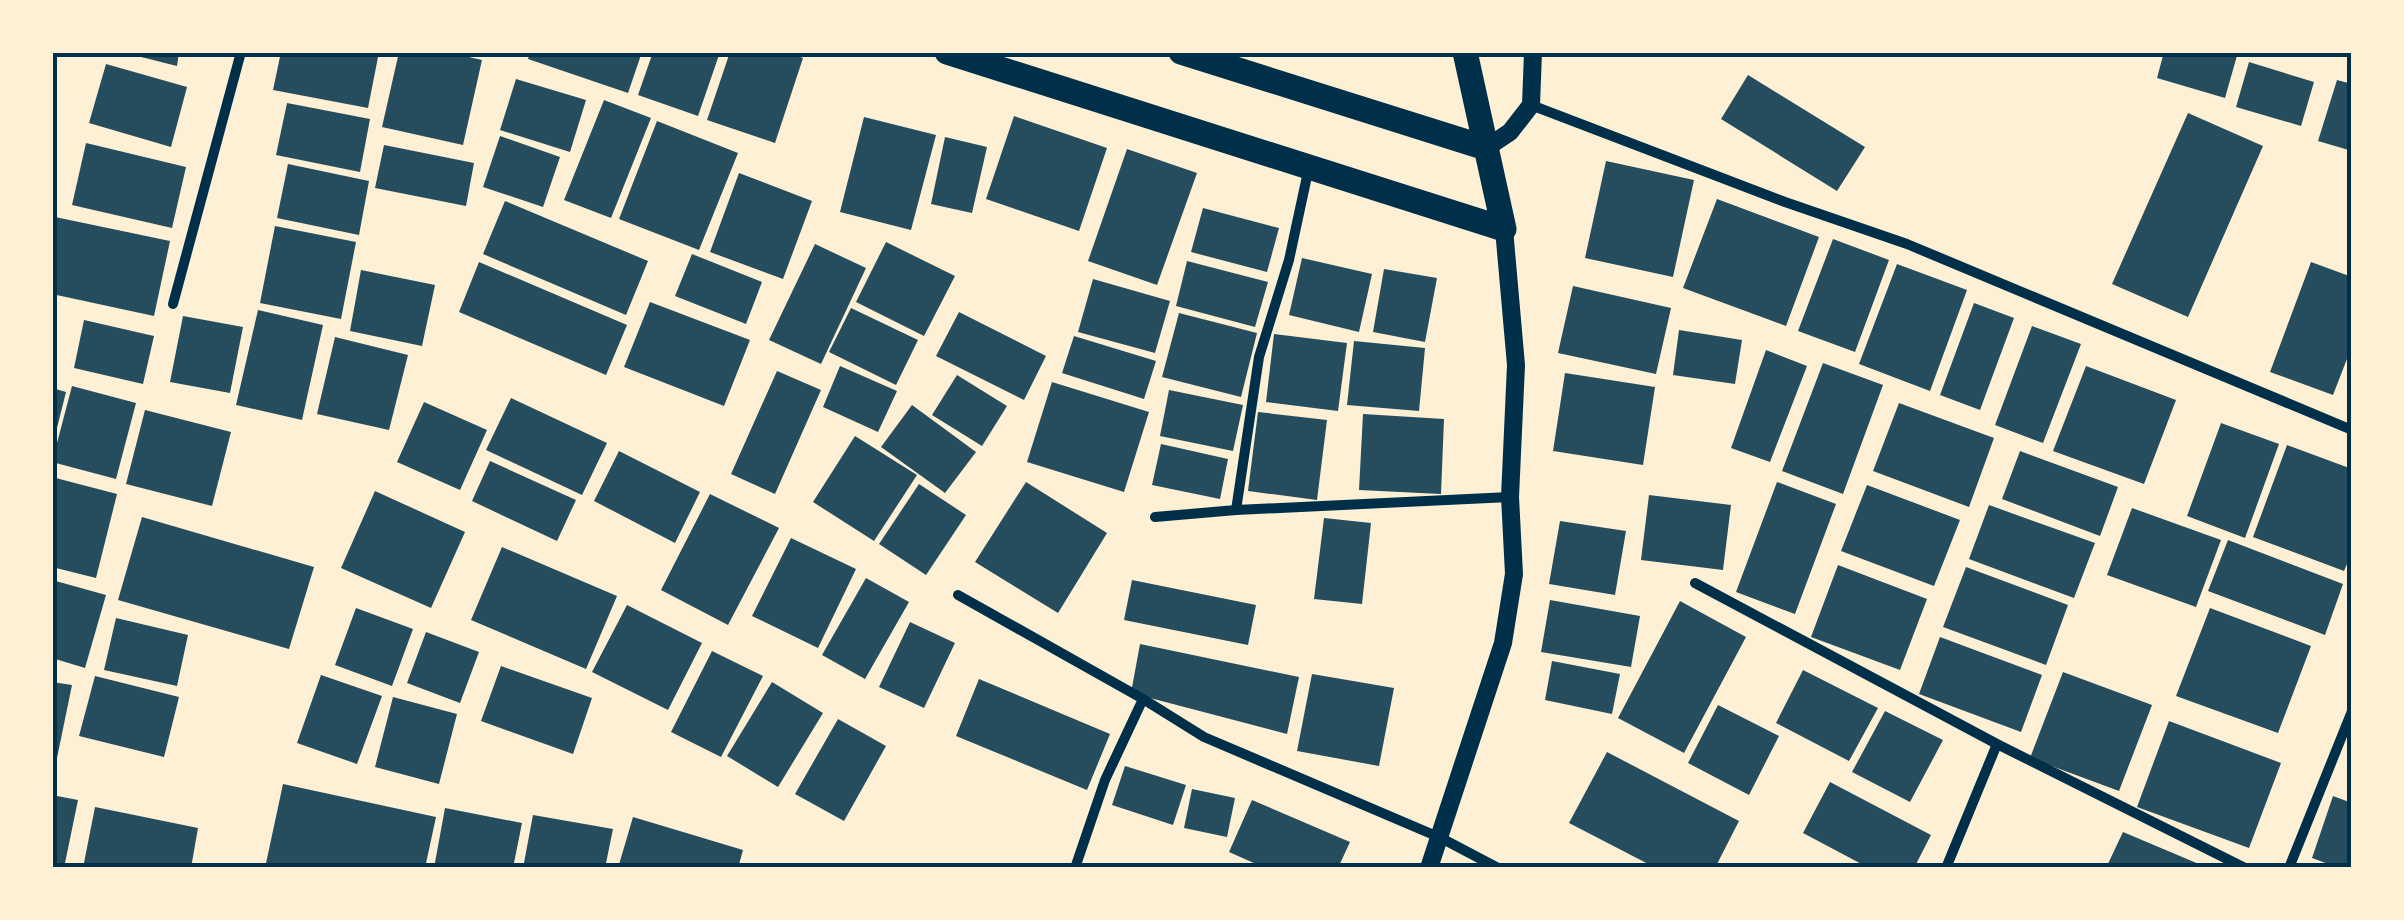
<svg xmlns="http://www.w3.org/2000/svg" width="2404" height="920" viewBox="0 0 2404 920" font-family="'Varela Round',sans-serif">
  <rect width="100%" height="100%" fill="#fdf0d5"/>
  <path fill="#264d5e" d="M121 52H179L177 66Z
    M281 52H379L368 108 273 90Z
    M399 52H447L482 60 463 145 382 127Z
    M530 52H642L628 93 528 59Z
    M653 52H720L698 116 638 95Z
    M730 52H787L803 58 775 143 707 120Z
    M2164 52H2238L2225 98 2157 78Z
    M2249 62 2314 82 2301 126 2236 107Z
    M106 64 187 87 171 147 89 123Z
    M1748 75 1865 147 1837 191 1721 119Z
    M516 79 586 100 570 152 500 130Z
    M2337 80 2352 84V151L2318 141Z
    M604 100 651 118 611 218 564 200Z
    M287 103 370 119 360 172 276 155Z
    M2188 113 2263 146 2188 317 2112 284Z
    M1014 116 1107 148 1079 231 986 199Z
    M864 117 936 135 911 230 840 212Z
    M657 121 738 153 699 250 619 219Z
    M500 136 560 157 543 207 483 187Z
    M945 137 987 147 972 213 931 204Z
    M86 143 186 167 172 228 72 205Z
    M384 145 474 163 466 206 375 188Z
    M1127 149 1197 173 1157 285 1088 261Z
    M1606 161 1694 180 1673 277 1585 258Z
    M288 164 369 181 359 235 277 218Z
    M739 173 812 201 783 279 710 252Z
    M1717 199 1819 237 1786 326 1683 288Z
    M505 201 648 261 626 315 483 254Z
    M1203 208 1279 228 1267 272 1191 252Z
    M55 217 170 241 154 316 52 294V227Z
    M275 226 356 242 341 319 260 303Z
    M1833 239 1889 260 1855 352 1798 331Z
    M886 242 955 276 924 336 856 302Z
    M815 244 866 268 821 364 769 340Z
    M692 254 762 282 746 324 675 296Z
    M1302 258 1372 274 1359 332 1289 315Z
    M1187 261 1268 282 1255 327 1176 306Z
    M479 262 627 325 606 375 459 312Z
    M2311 262 2352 277V346L2333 395 2270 372Z
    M1897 264 1967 290 1930 391 1859 364Z
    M1384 269 1437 278 1425 342 1373 332Z
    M361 270 435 285 422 346 350 331Z
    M1093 279 1170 301 1155 353 1078 332Z
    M1573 286 1671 308 1656 374 1558 353Z
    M650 302 750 340 724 406 624 367Z
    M1974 303 2014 318 1980 410 1940 395Z
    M851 308 918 340 896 385 829 352Z
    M258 310 323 325 302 420 236 405Z
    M959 312 1046 356 1024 400 936 356Z
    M1179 313 1257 333 1241 397 1162 377Z
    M183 316 243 327 230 393 170 382Z
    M84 320 154 336 143 384 74 368Z
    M2032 326 2081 344 2043 443 1995 425Z
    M1679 330 1742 340 1735 384 1673 375Z
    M1274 334 1347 343 1338 411 1266 402Z
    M1074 336 1156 361 1144 399 1062 373Z
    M335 337 408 355 389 430 317 414Z
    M1354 341 1425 348 1419 411 1347 405Z
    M1766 350 1807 366 1770 462 1731 448Z
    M1823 363 1883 385 1843 494 1782 471Z
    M840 366 897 391 878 432 823 407Z
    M2086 366 2176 400 2144 484 2053 451Z
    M777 371 821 390 775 494 731 474Z
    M1565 373 1655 387 1643 465 1553 451Z
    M957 375 1007 406 982 446 932 415Z
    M1052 382 1149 412 1124 492 1027 462Z
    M72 386 136 403 116 479 52 462Z
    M52 388 66 392 54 440H52Z
    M1169 390 1243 405 1233 451 1160 436Z
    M511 398 607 443 582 495 486 450Z
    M424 402 487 430 460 490 397 462Z
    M1899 403 1994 438 1969 507 1873 471Z
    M912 405 976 452 945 493 881 447Z
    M145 410 231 432 212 506 126 484Z
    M1258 412 1327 420 1317 500 1248 491Z
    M1363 414 1444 419 1441 494 1359 490Z
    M2221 423 2279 444 2245 538 2187 516Z
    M855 436 917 475 874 541 813 502Z
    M1161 444 1228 459 1220 499 1152 485Z
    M2287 445 2352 469V552L2344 571 2253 537Z
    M619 451 700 492 675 543 594 501Z
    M2020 451 2118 487 2100 536 2002 499Z
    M490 461 576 500 557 541 472 501Z
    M52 477 117 494 96 578 52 567Z
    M1026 482 1107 533 1058 613 975 562Z
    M1777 482 1836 504 1795 614 1736 592Z
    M919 484 966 515 926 575 879 544Z
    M1867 485 1960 520 1934 586 1841 551Z
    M375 491 465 532 431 608 341 568Z
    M710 494 779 528 728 625 661 590Z
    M1649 495 1731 505 1723 570 1641 560Z
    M1989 505 2095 543 2074 598 1969 559Z
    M2132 508 2221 540 2196 607 2107 575Z
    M142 517 314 567 289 649 118 600Z
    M1324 518 1371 523 1362 604 1314 599Z
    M1560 521 1626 531 1615 595 1549 584Z
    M791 538 856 569 818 648 752 616Z
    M2228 540 2343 584 2325 635 2208 591Z
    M502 547 617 596 586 669 471 620Z
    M1838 565 1927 599 1900 670 1811 637Z
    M1966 567 2068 605 2046 665 1943 627Z
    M866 578 909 602 865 679 822 655Z
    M52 580 106 595 85 668 52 658Z
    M1132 580 1256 605 1248 645 1124 620Z
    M1550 600 1640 616 1631 667 1541 652Z
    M1680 601 1746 637 1684 753 1618 718Z
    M627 605 702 643 668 710 592 672Z
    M356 608 413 629 392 686 335 665Z
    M2210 608 2311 646 2278 733 2176 696Z
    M116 618 188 635 177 686 104 670Z
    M910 622 955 643 924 708 879 687Z
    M426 632 479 652 460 703 407 683Z
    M1940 637 2042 675 2021 732 1919 694Z
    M1140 644 1299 677 1287 734 1131 693Z
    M712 651 763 676 721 757 671 732Z
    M1552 661 1620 674 1612 714 1545 700Z
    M501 666 592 698 573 754 481 721Z
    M1803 670 1878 708 1849 761 1776 723Z
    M2063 672 2152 705 2119 791 2030 758Z
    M1312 674 1394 688 1379 766 1297 751Z
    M321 675 382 696 357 764 297 743Z
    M95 676 179 697 164 757 79 736Z
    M979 679 1110 734 1087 790 956 736Z
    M52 682 72 685 57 758 52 757Z
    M772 682 823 713 778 787 727 756Z
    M393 697 457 714 439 784 375 767Z
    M1718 705 1779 736 1749 795 1688 763Z
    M1885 711 1943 740 1910 802 1852 772Z
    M838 719 886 746 844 821 795 794Z
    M2169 721 2281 763 2249 848 2137 807Z
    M1607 752 1739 821 1715 868H1656L1569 823Z
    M1125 766 1186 785 1173 825 1112 805Z
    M1830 782 1931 835 1914 868H1869L1803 833Z
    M283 784 436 817 425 868H265Z
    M1192 789 1235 798 1227 837 1184 828Z
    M52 795 78 800 64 868H52Z
    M2333 796 2352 803V868H2339L2312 858Z
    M1252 800 1350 842 1338 868H1265L1229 852Z
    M95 807 198 828 191 868H83Z
    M445 808 522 823 513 868H434Z
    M533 815 613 829 605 868H523Z
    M633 817 743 850 738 868H618Z
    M2123 832 2206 867V868H2106Z"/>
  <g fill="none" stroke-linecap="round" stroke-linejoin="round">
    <path stroke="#003049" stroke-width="10" d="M1531 105 1785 202 1907 244 2352 430
      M173 304 241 52
      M1236 510 1259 357 1289 260 1309 167
      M1155 517 1236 510 1510 497
      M1695 583 1997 744 2245 868
      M958 595 1143 699 1204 737 1441 838 1498 868
      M1075 868 1105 780 1143 699
      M1946 868 1997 744
      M2289 868 2352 711"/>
    <path stroke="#003049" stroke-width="18" d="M1486 148 1510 132 1531 105 1533 52
      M1429 868 1503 643 1514 574 1510 497 1516 365 1504 229"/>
    <path stroke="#003049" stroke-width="25" d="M947 52 1504 229
      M1181 52 1486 148
      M1465 52 1504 229"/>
  </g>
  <rect width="2404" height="920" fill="none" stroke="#fdf0d5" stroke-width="110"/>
  <rect x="55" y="55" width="2294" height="810" fill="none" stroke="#003049" stroke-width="4"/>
</svg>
